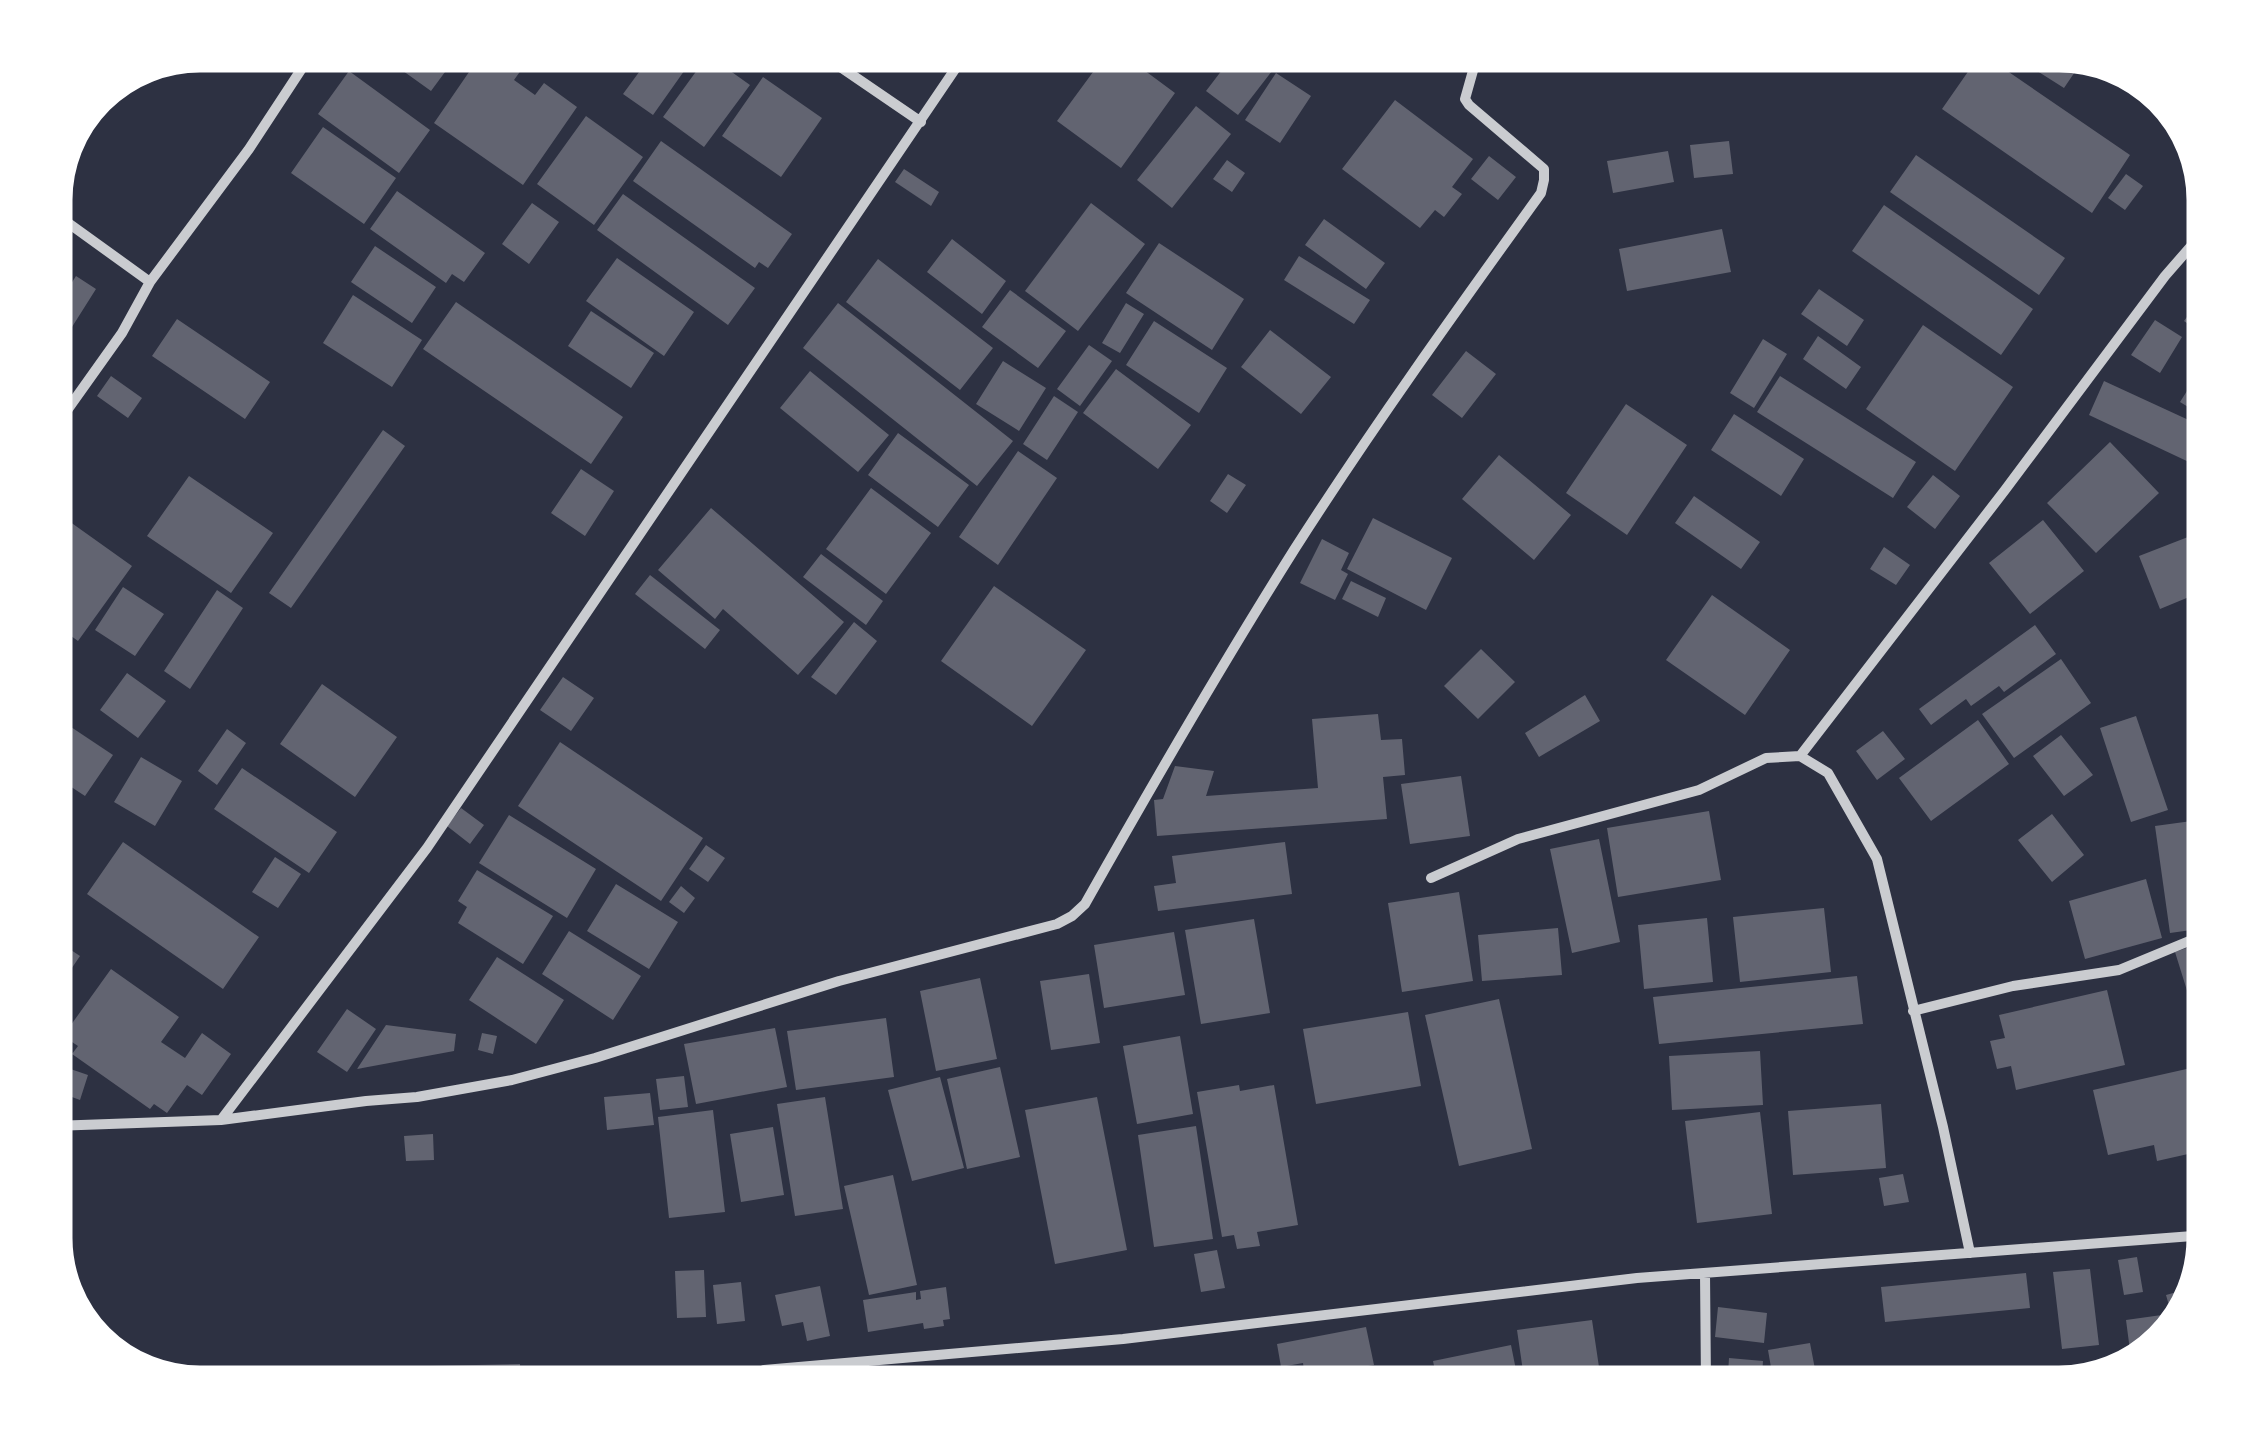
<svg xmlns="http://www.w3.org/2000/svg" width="2259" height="1438" viewBox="0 0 2259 1438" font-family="Inter,sans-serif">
  <rect width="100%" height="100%" fill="#2d3142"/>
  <path fill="#626471" d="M378 53H459L431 91Z
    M498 53H505L524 66 514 80 535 95 544 83 577 107 523 185 434 123 480 56 490 64Z
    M653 53H688L694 57 653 115 623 94Z
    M1107 53H1121L1175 93 1121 168 1057 121Z
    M1235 53H1286L1238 115 1206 91Z
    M1981 53 2130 155 2092 213 1942 109Z
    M2009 53H2059L2083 60 2064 88Z
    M708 55 750 85 704 147 663 117Z
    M349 71 430 130 399 173 318 114Z
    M1276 73 1311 96 1280 143 1245 120Z
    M763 77 822 118 781 177 722 136Z
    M1395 100 1473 159 1452 187 1462 194 1444 217 1435 210 1420 228 1342 169Z
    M1196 106 1231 134 1172 208 1137 180Z
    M586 116 643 157 594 225 537 184Z
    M323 127 396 178 364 224 291 173Z
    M661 141 792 234 768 268 759 262 755 268 633 181Z
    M1729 141 1733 174 1694 178 1690 145Z
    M1668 151 1674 182 1613 193 1607 161Z
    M1916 155 2065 258 2039 295 1890 192Z
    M1489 156 1516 177 1498 200 1471 179Z
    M1227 160 1245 173 1232 192 1213 179Z
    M904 169 939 192 931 206 895 182Z
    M2126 174 2143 186 2125 210 2108 198Z
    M397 191 485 253 464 282 452 274 446 283 370 229Z
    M623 194 755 288 728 325 597 230Z
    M532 203 559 222 529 264 502 244Z
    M1091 203 1145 244 1078 331 1025 291Z
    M1884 205 2033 309 2001 355 1852 251Z
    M1324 219 1385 263 1366 289 1305 245Z
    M1722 229 1731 272 1627 291 1619 249Z
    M952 239 1006 281 982 314 927 272Z
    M1159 243 1244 299 1212 350 1126 293Z
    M375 246 436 287 412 323 351 282Z
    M1299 256 1370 300 1354 324 1284 280Z
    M617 258 694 312 664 356 586 301Z
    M878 259 993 348 960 390 846 302Z
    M76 276 96 289 72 327 53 315V312Z
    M1819 289 1864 320 1847 346 1801 314Z
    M1010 290 1066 331 1038 368 982 327Z
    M2206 291V337L2184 321Z
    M353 295 422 340 392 387 323 343Z
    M456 302 623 417 591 464 423 349Z
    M838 303 1013 441 977 486 803 348Z
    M1126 303 1144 314 1120 353 1102 343Z
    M591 311 654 353 631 388 568 346Z
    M177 319 270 382 245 419 152 356Z
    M2155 320 2182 337 2160 373 2131 355Z
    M1154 321 1227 368 1199 413 1126 365Z
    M1923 325 2013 387 1955 471 1866 409Z
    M1270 330 1331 377 1301 414 1241 367Z
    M1818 336 1861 367 1846 389 1803 359Z
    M1763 339 1787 354 1754 408 1730 393Z
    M1089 345 1112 361 1080 406 1057 389Z
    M1466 351 1496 374 1462 418 1432 395Z
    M1003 361 1046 388 1019 431 976 404Z
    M2206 361V418L2180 402Z
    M1116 369 1191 425 1158 469 1083 413Z
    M810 371 889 435 858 472 780 408Z
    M111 376 142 398 128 418 97 396Z
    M1780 376 1916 462 1893 498 1757 412Z
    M2104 381 2206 428 2191 463 2089 415Z
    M1054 396 1078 412 1047 460 1023 444Z
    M1626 404 1687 445 1627 535 1566 493Z
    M1734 414 1804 459 1781 496 1711 450Z
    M383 430 405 446 291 608 269 593Z
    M898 433 969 485 938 527 868 475Z
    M2110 442 2159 493 2096 553 2047 503Z
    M1018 451 1057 478 998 565 959 537Z
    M1499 455 1571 515 1534 560 1462 499Z
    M581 469 614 491 585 536 551 513Z
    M1228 474 1246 485 1227 513 1210 501Z
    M1933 475 1960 496 1935 529 1907 507Z
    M189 476 273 533 231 593 147 536Z
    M871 488 931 533 886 594 826 549Z
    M1694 496 1760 542 1741 569 1675 523Z
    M711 508 844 622 798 675 723 609 715 619 658 570Z
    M59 514 132 566 78 641 53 623V522Z
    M1373 518 1452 558 1426 610 1347 569Z
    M2043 520 2084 571 2030 614 1989 563Z
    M2206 530V590L2160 609 2139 556Z
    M1322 539 1349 553 1341 570 1348 574 1335 600 1300 583Z
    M1884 547 1910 565 1896 585 1870 569Z
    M821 554 883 601 866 625 803 577Z
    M650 575 720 630 705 649 635 594Z
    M1351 581 1386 598 1378 617 1342 599Z
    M994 586 1086 650 1032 726 941 661Z
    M123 587 164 614 135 656 95 630Z
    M217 590 243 608 190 689 164 671Z
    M1712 595 1790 650 1745 715 1666 660Z
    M854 622 877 641 836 695 811 677Z
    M2035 625 2056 654 2004 692 1999 686 1971 706 1966 699 1931 725 1919 709Z
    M1481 649 1515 682 1478 719 1444 686Z
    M2061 659 2091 703 2014 758 1982 714Z
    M127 673 166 701 138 738 100 710Z
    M563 677 594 698 571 731 540 710Z
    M322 684 397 737 355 797 280 744Z
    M1585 695 1600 721 1539 757 1525 733Z
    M1378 714 1381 740 1402 739 1405 775 1383 777 1387 819 1157 836 1154 800 1163 799 1175 766 1214 771 1206 796 1318 788 1312 719Z
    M53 715 113 755 85 796 53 775Z
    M2136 716 2168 810 2131 822 2100 728Z
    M1978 720 2009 764 1931 821 1899 778Z
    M227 729 246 743 217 785 198 771Z
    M1883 731 1905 759 1877 780 1856 751Z
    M2061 735 2093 775 2064 796 2033 756Z
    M560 742 703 838 661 901 518 806Z
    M141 757 182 781 155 826 114 802Z
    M242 768 337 832 309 873 214 809Z
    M1461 776 1470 836 1410 844 1401 784Z
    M461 808 484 825 470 844 447 826Z
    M1709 811 1721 880 1618 897 1607 828Z
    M2052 814 2084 855 2052 882 2018 840Z
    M509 815 596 869 567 918 479 863Z
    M2199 820 2206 861V928L2170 933 2155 826Z
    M1599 839 1620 942 1572 953 1550 849Z
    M123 842 259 937 223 989 87 894Z
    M1285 842 1292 894 1158 911 1154 886 1176 883 1172 856Z
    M706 845 725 858 708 882 689 869Z
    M275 857 301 874 278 908 252 892Z
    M477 870 553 916 523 964 458 923 467 907 458 901Z
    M2146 879 2162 938 2085 959 2069 901Z
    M616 884 678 922 649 969 587 931Z
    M681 886 695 898 684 913 669 902Z
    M1459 892 1473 981 1402 992 1388 903Z
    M1824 908 1831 972 1740 982 1733 917Z
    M1707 918 1713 982 1644 989 1638 925Z
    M1254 919 1270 1013 1201 1024 1185 930Z
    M1558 928 1562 975 1482 981 1478 935Z
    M569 931 641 976 613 1020 542 974Z
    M1174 932 1185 995 1104 1008 1094 945Z
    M53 938 80 956 53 996Z
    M2206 941V1040L2203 1042 2175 952Z
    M497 957 564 1000 536 1044 469 1000Z
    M111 969 179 1017 161 1042 185 1058 202 1033 231 1054 202 1095 187 1085 167 1113 154 1104 150 1109 72 1054 78 1046 63 1036Z
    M1089 974 1100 1043 1051 1050 1040 981Z
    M1857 976 1863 1024 1659 1044 1653 997Z
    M980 978 997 1059 936 1071 920 991Z
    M2107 990 2125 1065 2016 1090 2011 1066 1997 1069 1990 1041 2005 1038 1999 1015Z
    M1499 999 1532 1149 1459 1166 1425 1015Z
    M347 1009 376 1029 347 1072 317 1052Z
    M1408 1012 1421 1086 1316 1104 1303 1029Z
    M886 1018 894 1077 796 1090 787 1031Z
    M386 1025 456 1034 454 1051 357 1069Z
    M775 1028 787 1087 696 1104 684 1044Z
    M482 1033 497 1036 493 1054 478 1050Z
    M1180 1036 1193 1114 1137 1124 1123 1046Z
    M1760 1051 1763 1105 1672 1110 1669 1056Z
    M53 1063 88 1075 80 1100 53 1090Z
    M1000 1067 1020 1157 967 1169 947 1079Z
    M2191 1068 2206 1130V1132L2193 1136 2197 1152 2157 1161 2154 1145 2108 1155 2093 1090Z
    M684 1076 688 1107 660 1110 656 1079Z
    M940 1077 964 1168 912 1181 888 1090Z
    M1239 1085 1240 1091 1274 1085 1298 1225 1257 1232 1260 1246 1237 1249 1234 1235 1222 1237 1197 1092Z
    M650 1093 654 1125 607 1130 604 1097Z
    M825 1097 843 1209 795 1216 777 1104Z
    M1097 1097 1127 1250 1055 1264 1025 1110Z
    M1881 1104 1886 1168 1793 1175 1788 1111Z
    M713 1110 725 1212 669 1218 658 1117Z
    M1760 1112 1772 1214 1697 1223 1685 1121Z
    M1196 1126 1213 1239 1154 1247 1138 1135Z
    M773 1127 784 1195 741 1202 730 1134Z
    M433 1134 434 1160 406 1161 404 1136Z
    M1903 1174 1909 1202 1884 1206 1879 1178Z
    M893 1175 917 1285 869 1295 844 1186Z
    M1217 1250 1225 1288 1201 1292 1194 1254Z
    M2137 1257 2143 1292 2124 1295 2118 1260Z
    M2090 1269 2099 1345 2062 1349 2053 1272Z
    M704 1270 706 1317 677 1318 675 1271Z
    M2026 1273 2030 1308 1885 1322 1881 1287Z
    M741 1282 745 1321 717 1324 713 1285Z
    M820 1286 830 1336 807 1341 803 1322 782 1326 775 1295Z
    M946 1287 950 1319 943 1320 944 1326 924 1329 923 1323 868 1332 863 1300 916 1292V1300L921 1299 920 1291Z
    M2184 1290 2187 1305 2170 1309 2166 1295Z
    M1718 1307 1767 1313 1764 1343 1715 1337Z
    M2176 1313 2178 1323 2132 1366 2126 1320Z
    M1592 1320 1599 1367 1558 1374 1560 1385H1525L1517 1330Z
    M1366 1327 1374 1365 1305 1377 1303 1363 1281 1367 1277 1344Z
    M1810 1343 1818 1385H1774L1768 1350Z
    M1511 1345 1519 1385H1438L1433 1361Z
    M1729 1358 1763 1361 1762 1376 1728 1374Z
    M520 1364 521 1385H431L430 1366Z
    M1163 1366 1167 1385H1136L1133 1372Z
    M1284 1372 1287 1385H1231V1384Z"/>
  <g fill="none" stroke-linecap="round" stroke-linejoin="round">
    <path stroke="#caccd0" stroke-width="10" d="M820 53 921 122
      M53 212 150 282
      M53 430 122 333 150 282 249 149 312 53
      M1800 756 2005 490 2165 276 2206 229
      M1431 878 1518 839 1699 790 1766 758 1800 756 1828 773 1877 859 1943 1127 1970 1253
      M1913 1011 2013 986 2119 970 2206 934
      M221 1120 427 848 966 53
      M53 1126 221 1120 366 1101 417 1097 512 1080 595 1058 839 981 1057 924 1072 916 1085 904C1152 785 1221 666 1294 550 1372 428 1456 311 1541 193L1544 180V169L1469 105 1465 99 1478 53
      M1705 1273 1706 1385
      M740 1385 764 1370 1123 1339 1637 1278 2206 1235"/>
  </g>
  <path d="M0 0H2259V1438H0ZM200 70H2059A130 130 0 0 1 2189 200V1238A130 130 0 0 1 2059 1368H200A130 130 0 0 1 70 1238V200A130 130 0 0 1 200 70Z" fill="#fff" fill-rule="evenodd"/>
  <path fill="none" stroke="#fff" stroke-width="5" d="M200 70H2059A130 130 0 0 1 2189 200V1238A130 130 0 0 1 2059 1368H200A130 130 0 0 1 70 1238V200A130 130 0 0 1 200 70Z"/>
</svg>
